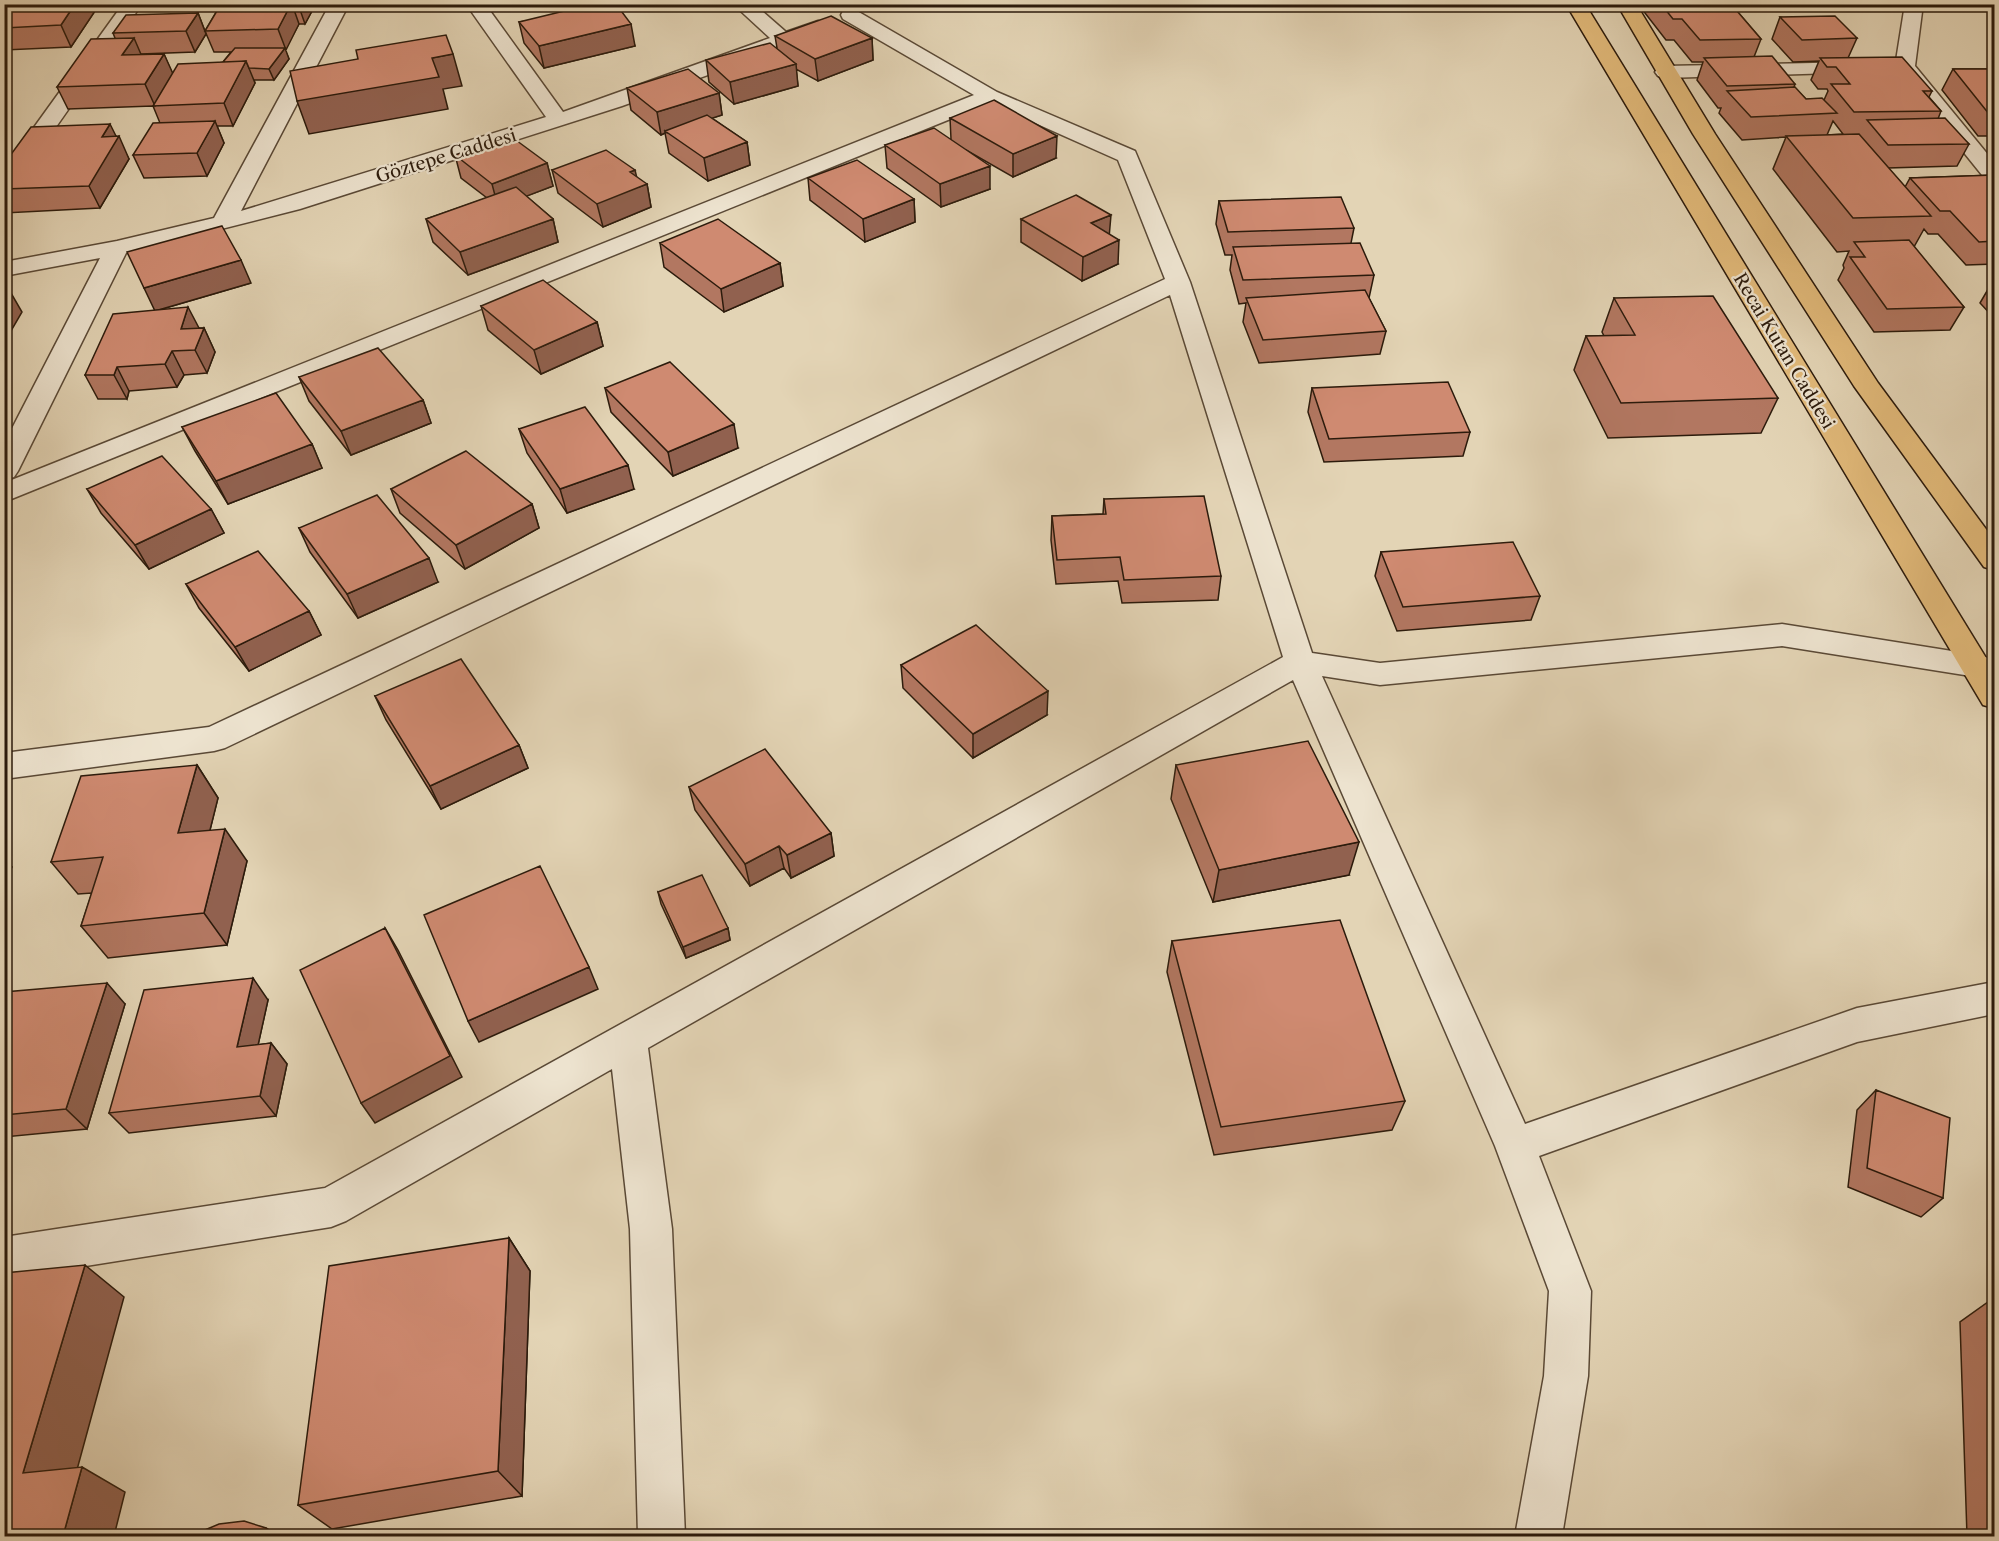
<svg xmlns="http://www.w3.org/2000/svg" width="1999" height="1541" viewBox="0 0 1999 1541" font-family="'Libre Caslon Text',serif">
  <rect width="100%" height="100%" fill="#e3d4b5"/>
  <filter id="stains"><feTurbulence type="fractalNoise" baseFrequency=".00333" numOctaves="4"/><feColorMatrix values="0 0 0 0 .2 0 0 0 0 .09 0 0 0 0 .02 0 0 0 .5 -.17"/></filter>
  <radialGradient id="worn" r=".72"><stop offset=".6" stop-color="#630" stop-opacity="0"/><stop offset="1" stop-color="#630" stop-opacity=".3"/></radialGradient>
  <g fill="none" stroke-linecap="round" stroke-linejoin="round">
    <defs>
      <path id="minor" d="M123 4H142L12 190 4 191V169Z
        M330 4H349L241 211 546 117 466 4H485L563 112 770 38 733 4H754L786 32 818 21 825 23 828 27 825 31 791 45 622 106 300 209 126 253 18 471 14 477 4 480V444L100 258 4 276V262L117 241 214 218Z
        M1905 4H1923L1915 66 1994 162V181L1986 180 1895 67Z
        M850 9 857 11 997 92 1135 151 1190 282 1312 653 1380 663 1782 624 1977 655 1988 658 1993 666 1988 674 1977 677 1782 646 1380 685 1322 676 1525 1124 1857 1008 1994 982V1014L1857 1042 1539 1156 1591 1291 1588 1376 1562 1536H1515L1544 1376 1549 1291 1495 1146 1293 680 648 1048 672 1229 685 1536H638L630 1229 612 1069 346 1221 331 1227 4 1279V1237L325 1188 1283 657 1170 295 225 748 214 751 4 779V753L209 727 1165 279 1118 160 990 103 4 502V483L974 95 843 19 841 15 843 11Z
        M1861 62 1868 64 1871 68 1868 72 1665 78 1658 76 1655 72 1658 68 1665 66Z"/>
      <path id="major" d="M1566 4H1585L1994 671V708L1983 705Z
        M1617 4H1636L1715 134 1878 383 1994 540V570L1984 567 1854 386 1693 134Z"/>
    </defs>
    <use href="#minor" stroke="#5a4936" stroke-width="3"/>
    <use href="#major" stroke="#2c1b0c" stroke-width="3"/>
    <use href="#minor" fill="#ede3cf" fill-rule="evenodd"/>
    <use href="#major" fill="#e2ba7a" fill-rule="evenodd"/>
  </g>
  <path fill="#b27761" stroke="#2c1b0c" stroke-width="1.5" fill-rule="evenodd" d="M7 4H95L97 8 71 47 4 50V8Z
    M221 4H310L312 11 305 24H299L285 50 289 59 274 80H254L255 83 233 126H217L224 143 207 176 144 178 133 155 160 123 153 106 68 109 57 87 115 38 113 33 198 13 206 34 195 52 141 54V55L164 54 172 73 223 62 231 52H214L205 31Z
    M1638 4H1731L1761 39 1754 57 1795 84 1794 87 1806 99 1824 100 1828 91 1827 89H1818L1811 80 1819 61 1793 62 1772 39 1780 17 1857 38 1848 58 1932 91 1929 97 1941 111 1938 119 1969 144 1957 166 1888 168 1905 187 1910 178 1995 175V264L1966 265 1938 234H1928L1924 229 1914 247 1964 307 1950 330 1874 332 1838 280 1844 268 1843 265 1849 251 1837 252 1773 169 1786 137 1742 140 1719 113 1721 108H1718L1697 80 1703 62H1692L1674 40H1666ZM1833 121 1843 134 1827 135Z
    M621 10 635 46 544 68 524 43 519 22Z
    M775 36 872 38 873 60 818 81 796 69 798 86 734 104 709 82 706 60 777 48Z
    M1953 69H1995V136H1978L1942 90Z
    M627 88 719 93 722 115 712 118 747 142 750 165 708 181 669 153 665 133 661 135 631 110Z
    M950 118 1056 158 1013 177 966 150 990 189 941 207 887 168 885 145 951 139Z
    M116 136 129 159 100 208 4 213V164Z
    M455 155 547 163 553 186 526 196 553 219 558 242 468 275 433 242 426 219 487 198 461 178Z
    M552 170 647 184 651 207 603 227 558 193Z
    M808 178 914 199 915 222 865 242 810 200Z
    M1219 201 1354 228 1351 243 1374 275 1369 298 1386 331 1380 354 1259 363 1243 322 1246 303 1239 304 1230 270 1232 255H1225L1216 224Z
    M1021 219 1118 264 1082 281 1021 242Z
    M660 243 780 263 783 286 724 312 664 267Z
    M1994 279H1995V319L1980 303Z
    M251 283 162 309 199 328H204L215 352 207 373 184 375 177 387 129 391 127 399H98L85 375 155 310Z
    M1614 298 1778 398 1761 433 1608 438 1574 370 1586 336H1604L1602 332Z
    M481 306 597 322 603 346 541 374 488 330Z
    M299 377 423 400 431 423 351 455 309 401Z
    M605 388 738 448 673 476 611 412Z
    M1312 388 1470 432 1463 456 1324 462 1308 412Z
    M182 427 312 444 322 468 228 504 195 451Z
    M519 429 634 489 567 513 527 453Z
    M87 489 211 509 224 533 149 569 101 513Z
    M391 489 532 504 539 528 465 569 400 513Z
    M1104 499 1221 576 1218 600 1122 603 1118 581 1056 584 1051 540 1052 516 1103 514Z
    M299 528 438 582 358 618 310 552Z
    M1381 552 1540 596 1531 620 1397 631 1375 576Z
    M186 584 309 611 321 635 249 671 199 608Z
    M901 665 1047 715 973 758 903 688Z
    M375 696 519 745 528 768 441 809 386 720Z
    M197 765 218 798 210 830 247 861 227 945 108 958 81 926 92 893 78 894 51 862Z
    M1176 765 1349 875 1213 902 1171 799Z
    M689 787 831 833 834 856 791 878 784 868 750 886 695 810Z
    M658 892 728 928 730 940 686 958 661 904Z
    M1172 941 1405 1101 1392 1130 1214 1155 1167 972Z
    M4 992 125 1004 87 1129 4 1137Z
    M268 1000 258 1045 271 1043 287 1064 276 1116 129 1133 109 1113Z
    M1876 1090 1943 1198 1921 1217 1848 1187 1857 1110Z
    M509 1238 530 1271 522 1496 332 1529 298 1505Z
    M1995 1297V1536H1967L1960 1322Z"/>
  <path fill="#91614f" stroke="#2c1b0c" stroke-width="1.5" d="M75 4H95L97 8 71 47 61 25Z
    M291 4H292L299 24 286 50 278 29Z
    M298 4H310L312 11 305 24Z
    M612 4H649L613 12Z
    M198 13 206 34 195 52 186 31Z
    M631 24 635 46 544 68 539 46Z
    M134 38 143 59 122 55Z
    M872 38 873 60 818 81 815 59Z
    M285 48 289 59 274 80 269 69Z
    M164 54 174 76 155 106 145 84Z
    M453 54 462 86 443 89 448 109 309 134 297 101 432 58Z
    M246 61 255 83 233 126 224 103Z
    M796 64 798 86 734 104 730 82Z
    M719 93 722 115 667 133 665 131V133L661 135 657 112Z
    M215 121 224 143 207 176 197 153Z
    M4 122 7 127 4 132Z
    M110 124 117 138 119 136 129 159 100 208 89 186 102 137Z
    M1057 136 1056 158 1013 177V154Z
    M747 142 750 165 708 181 704 158Z
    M547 163 553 186 498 207 492 184Z
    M990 166V189L941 207 940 184Z
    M635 170 639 187 647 184 651 207 603 227 597 204 630 172Z
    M914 199 915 222 865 242 863 219Z
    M1111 215 1109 238 1091 223Z
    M553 219 558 242 468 275 460 252Z
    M1119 240 1118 264 1082 281 1083 257Z
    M241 260 251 283 155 311 144 288Z
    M780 263 783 286 724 312 721 289Z
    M4 281 22 312 4 343Z
    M188 307 200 330 181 329Z
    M597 322 603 346 541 374 534 350Z
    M204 328 215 352 207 373 195 350Z
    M172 351 184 375 177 387 165 364Z
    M117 367 129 391 127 399 114 375Z
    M423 400 431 423 351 455 341 431Z
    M734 424 738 448 673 476 668 452Z
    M312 444 322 468 228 504 216 481Z
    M628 465 634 489 567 513 560 489Z
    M532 504 539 528 465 569 456 545Z
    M211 509 224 533 149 569 135 545Z
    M429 558 438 582 358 618 347 594Z
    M309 611 321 635 249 671 235 647Z
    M1048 691 1047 715 973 758V734Z
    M519 745 528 768 441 809 430 786Z
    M197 765 218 798 201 866 178 833Z
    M225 829 247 861 227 945 204 913Z
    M831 833 834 856 791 878 787 855Z
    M1359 842 1349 875 1213 902 1219 870Z
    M779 846 784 868 750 886 745 864Z
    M4 858 12 867 4 886Z
    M385 928 398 950 462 1077 375 1123 361 1103Z
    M728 928 730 940 686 958 683 947Z
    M589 967 598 989 479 1042 468 1021Z
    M253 978 268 1000 253 1068 237 1047Z
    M107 983 125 1004 87 1129 66 1109Z
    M271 1043 287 1064 276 1116 260 1096Z
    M509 1238 530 1271 522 1496 498 1471Z
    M85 1265 124 1297 69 1499 23 1473Z
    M82 1467 125 1492 114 1536H63Z
    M266 1528 279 1536H274Z"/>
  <path fill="#cf8a71" stroke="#2c1b0c" stroke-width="1.5" d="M7 4H75L61 25 4 28V8Z
    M221 4H291L278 29 205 31Z
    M593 4H616L631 24 539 46 519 22Z
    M1661 4H1731L1761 39 1700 40 1682 19H1673Z
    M198 13 186 31 113 33 126 15Z
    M831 16 872 38 815 59 775 36Z
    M1835 16 1857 38 1802 40 1780 17Z
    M446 35 453 54 432 58 439 77 297 101 290 71 358 59 356 50Z
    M134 38 122 55 164 54 145 84 57 87 91 39Z
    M770 43 796 64 730 82 706 60Z
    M235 48H285L269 69 249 68 246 61 223 62Z
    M1772 56 1795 84 1727 86 1704 58Z
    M1902 57 1932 91H1923L1941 111 1854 112 1831 84H1850L1836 67H1827L1820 58Z
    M246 61 224 103 153 106 178 64Z
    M688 69 719 93 657 112 627 88Z
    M1953 69H1995V114H1989Z
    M1795 87 1806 99 1822 98 1837 113 1751 117 1727 91Z
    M994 100 1057 136 1013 154 950 118Z
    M707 115 747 142 704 158 665 131Z
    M1945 118 1969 144 1888 145 1867 120Z
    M215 121 197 153 133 155 153 123Z
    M110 124 102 137 119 136 89 186 4 189V164L31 127Z
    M934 128 990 166 940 184 885 145Z
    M1859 134 1931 216 1853 218 1786 136Z
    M509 135 547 163 492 184 455 155Z
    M606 150 635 170 630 172 647 184 597 204 552 170Z
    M857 160 914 199 863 219 808 178Z
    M1994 175 1995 241 1979 242 1950 211H1940L1910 178Z
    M516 187 553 219 460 252 426 219Z
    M1076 195 1111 215 1091 223 1119 240 1083 257 1021 219Z
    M1341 197 1354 228 1228 232 1219 201Z
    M718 219 780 263 721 289 660 243Z
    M222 226 241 260 144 288 127 252Z
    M1909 240 1964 307 1887 309 1850 257H1865L1854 242Z
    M1360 243 1374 275 1243 280 1233 247Z
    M543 280 597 322 534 350 481 306Z
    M1365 290 1386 331 1263 340 1246 298Z
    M1713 296 1778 398 1621 403 1586 336 1635 335 1614 298Z
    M188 307 181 329 204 328 195 350 172 351 165 364 117 367 114 375H85L113 314Z
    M378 348 423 400 341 431 299 377Z
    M670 362 734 424 668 452 605 388Z
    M1448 382 1470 432 1329 439 1312 388Z
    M276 393 312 444 216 481 182 427Z
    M585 407 628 465 560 489 519 429Z
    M466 451 532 504 456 545 391 489Z
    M162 456 211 509 135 545 87 489Z
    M377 495 429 558 347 594 299 528Z
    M1204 496 1221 576 1124 580 1120 557 1057 560 1052 516 1106 514 1104 499Z
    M1513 542 1540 596 1403 607 1381 552Z
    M258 551 309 611 235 647 186 584Z
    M976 625 1048 691 973 734 901 665Z
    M461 659 519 745 430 786 375 696Z
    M1308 741 1359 842 1219 870 1176 765Z
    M765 749 831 833 787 855 779 846 745 864 689 787Z
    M197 765 178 833 225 829 204 913 81 926 103 857 51 862 81 776Z
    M540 866 589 967 468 1021 424 915Z
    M702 875 728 928 683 947 658 892Z
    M1340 920 1405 1101 1221 1127 1172 941Z
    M385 928 450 1056 361 1103 300 970Z
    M253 978 237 1047 271 1043 260 1096 109 1113 144 990Z
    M107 983 66 1109 4 1115V992Z
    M1876 1090 1950 1118 1943 1198 1867 1168Z
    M509 1238 498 1471 298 1505 329 1266Z
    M85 1265 23 1473 82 1467 63 1536H4V1273Z
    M244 1521 266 1528 274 1536H191L193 1535 219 1524Z"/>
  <g text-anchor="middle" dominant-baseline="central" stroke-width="4.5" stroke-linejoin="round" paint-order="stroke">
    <g font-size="18" fill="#2c1b0c" stroke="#ede3cf">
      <text transform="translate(446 156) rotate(-17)">Göztepe Caddesi</text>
      <text transform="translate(1784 351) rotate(59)">Recai Kutan Caddesi</text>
    </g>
  </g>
  <rect width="1999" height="1541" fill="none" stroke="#e3d4b5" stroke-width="24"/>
  <rect x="6" y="6" width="1987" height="1529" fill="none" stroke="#2c1b0c" stroke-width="3"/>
  <rect x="12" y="12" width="1975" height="1517" fill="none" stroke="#2c1b0c" stroke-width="1.5"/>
  <rect width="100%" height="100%" filter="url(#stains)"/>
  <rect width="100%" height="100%" fill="url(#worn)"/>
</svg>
